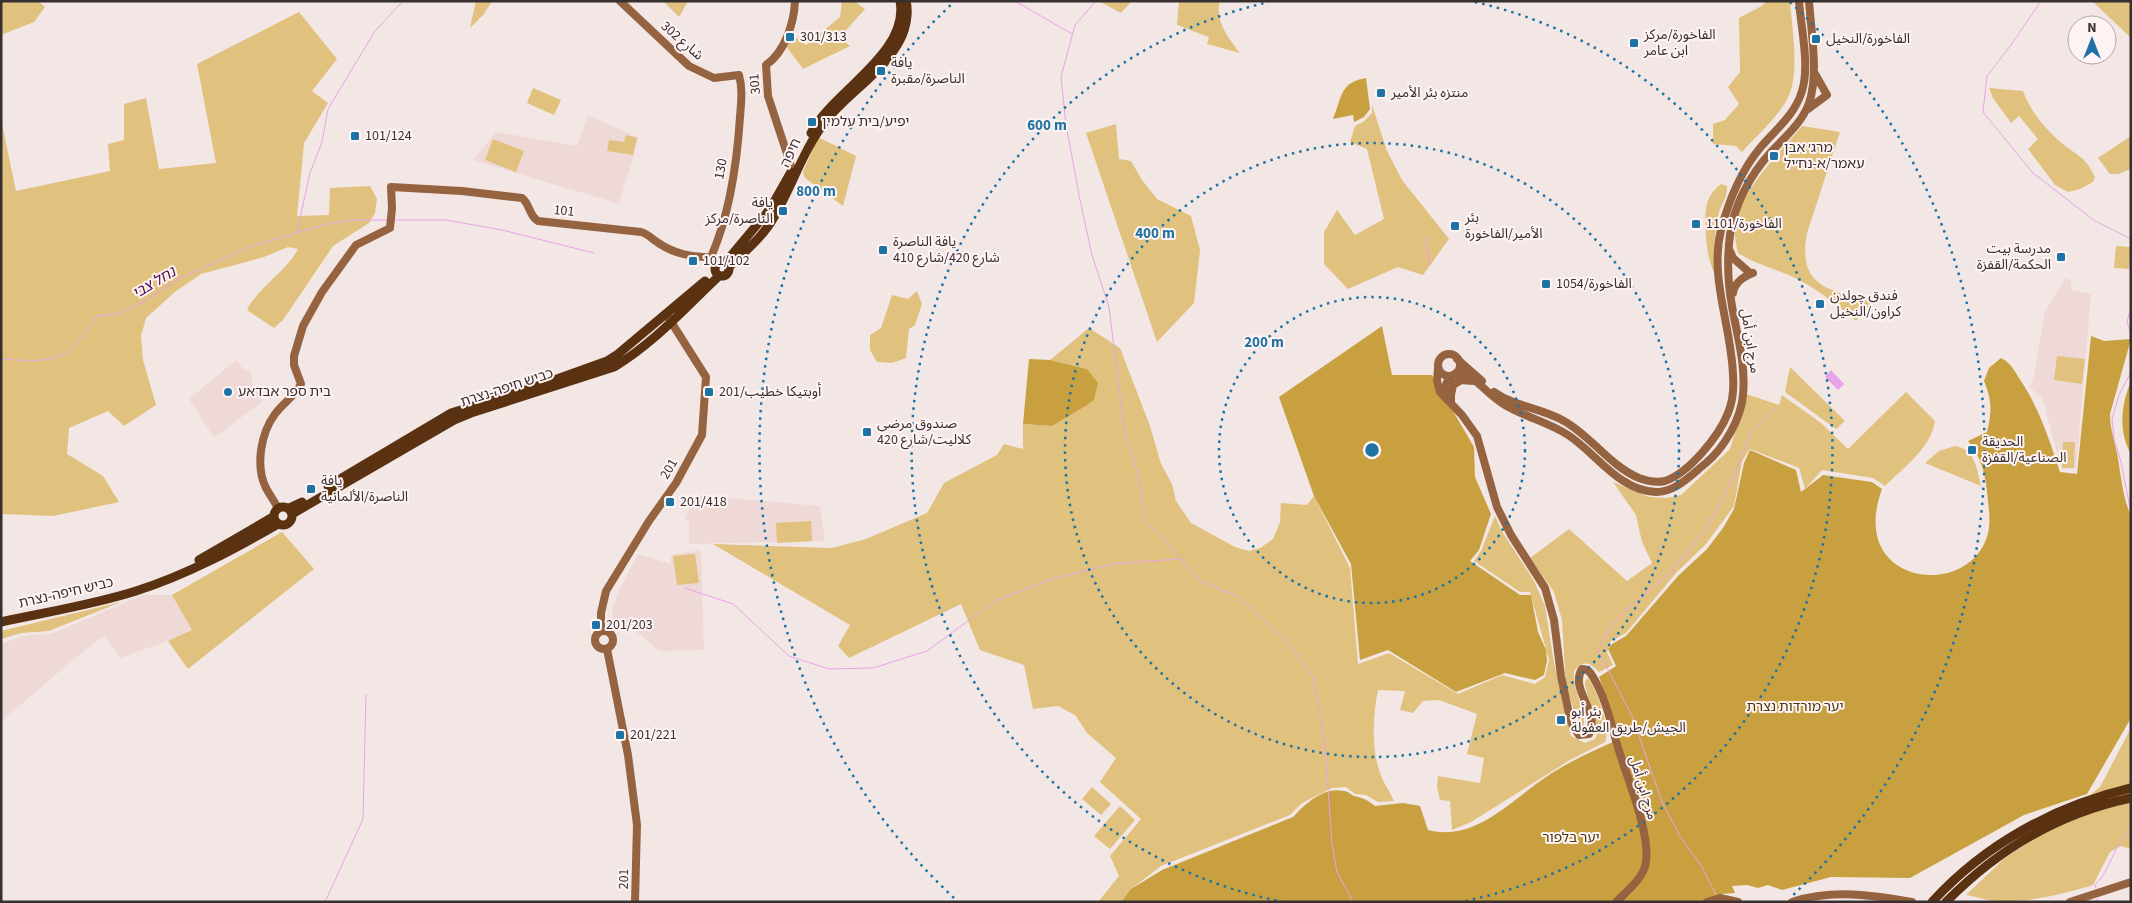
<svg xmlns="http://www.w3.org/2000/svg" width="2132" height="903" viewBox="0 0 2132 903" font-family="'Source Sans 3','Noto Sans Arabic','Noto Sans Hebrew',sans-serif">
  <rect width="100%" height="100%" fill="#f3e7e5"/>
  <path fill="#efd9d6" d="M588 115 639 138 619 204 473 160 496 132 577 146Z
    M2065 278 2071 280V290L2091 294 2076 469 2062 470 2042 398 2029 387 2033 381 2045 312Z
    M236 360 245 371H251L252 384 263 401 214 438 189 399Z
    M696 495 820 506 825 541 689 544V522L685 518Z
    M701 550 704 650 659 651 631 627 616 626 612 621V613L618 593 638 554 671 564 670 555Z
    M143 595H172L192 630 168 641 120 658 104 636 75 658 1 722V644L23 636 51 634Z"/>
  <path fill="#e0c17d" d="M1 1H38L45 7 34 22 1 35Z
    M476 1H492L484 14 470 28Z
    M663 1H688L679 17Z
    M842 1H854L865 9 840 37 850 46 803 69 786 46 791 33 806 45 840 17Z
    M1099 1H1132L1121 13Z
    M1179 1H1220C1214 20 1229 39 1240 53L1207 44 1209 37 1177 25Z
    M1767 1H1790C1792 28 1799 68 1790 93 1781 115 1758 134 1742 152L1736 146 1713 144V124L1725 120 1739 104 1728 87 1740 72 1739 18 1760 7Z
    M2092 1H2131V37L2129 36Z
    M299 12 337 59 312 91 328 103 304 143 297 216 329 215 330 188 370 186 377 199 375 213 369 223 333 246 283 320 274 328 247 310C259 286 286 272 298 249L288 247 264 257 201 274 176 291 146 318 141 336 143 360 156 405 124 426 108 411 69 428 67 454 103 476 119 502 53 516 1 514V119L16 191 110 171 108 144 124 140V104L146 98 159 169 216 163 197 64Z
    M533 88 561 100 554 115 527 103Z
    M1989 88 2023 91C2030 111 2046 130 2063 144 2080 158 2084 155 2095 177L2093 182 2080 189 2068 192 2055 185 2028 149 2038 139 2019 116 2011 123 1993 98Z
    M1372 105 1387 151 1402 180 1449 239 1423 275 1398 267 1348 289 1324 264V232L1337 210 1355 235 1384 219 1367 149 1350 142 1355 126 1363 122 1372 113Z
    M1116 124 1119 159 1131 161 1142 180 1157 199 1191 216 1200 250 1194 303 1157 342 1086 133Z
    M1802 126 1840 132 1807 233C1797 287 1829 290 1872 302L1856 321C1836 304 1815 287 1791 276 1773 268 1755 264 1738 253 1736 244 1734 235 1735 226 1741 189 1780 153 1802 126Z
    M626 135 637 138 633 155 607 151 609 140 624 142Z
    M2131 136V169L2118 174H2110L2098 158Z
    M818 137 856 156 843 206 805 178 803 172Z
    M493 139 524 151 516 172 485 160Z
    M1721 184 1727 186C1728 196 1722 203 1719 212 1714 231 1714 252 1714 272 1706 258 1703 219 1707 203 1710 195 1715 188 1721 184Z
    M2116 246 2131 247 2129 269 2114 268Z
    M917 291 922 304 915 325 909 329 906 358 892 363 877 362 870 350V335L881 328 892 295 908 299Z
    M1089 328 1120 348 1150 426 1161 464 1172 484 1176 501 1191 523 1235 547 1249 551 1260 548 1273 539 1280 522 1281 503 1307 505 1314 496 1350 568 1358 664 1389 653 1458 694 1502 675 1535 684 1545 677 1549 660 1530 592H1520L1474 561 1481 551 1495 516 1503 533 1534 581 1545 606 1554 663 1571 736 1585 743 1595 739 1597 734 1585 685V681L1588 678C1597 689 1611 730 1605 742L1570 760 1471 822 1452 830 1450 801 1440 800 1437 787 1438 776 1480 783 1484 758 1467 754 1477 714 1439 700 1423 701 1413 713 1400 710 1405 691 1378 690C1373 715 1371 748 1380 773 1383 782 1390 792 1394 801L1378 802 1366 795 1355 794 1346 787 1332 788 1302 803 1290 815 1161 866 1131 889 1121 902H1098L1119 876 1110 856 1141 819 1100 782 1116 758 1087 733 1075 715 1058 706 1033 709 1024 665 980 650 961 604 849 658 838 646 850 625 713 544 832 548 866 539 927 513 944 483 997 455 1004 444 1023 449V424L1052 426 1086 406 1094 400 1087 369 1050 360Z
    M2057 356 2085 359 2082 384 2054 380Z
    M1790 367 1845 421 1836 429 1785 392Z
    M1906 392 1935 421C1931 448 1904 467 1885 486L1873 478 1822 470 1805 489 1799 468 1750 449 1742 461 1734 506 1706 544 1676 573 1626 633 1611 641 1607 652 1613 665 1599 672C1589 662 1584 660 1574 671 1572 691 1586 708 1584 727L1580 729 1566 686 1562 620 1554 592 1530 558 1569 529 1627 581 1652 563 1642 542 1636 515 1613 482 1649 497 1666 498 1681 495 1730 449 1746 394 1779 405 1782 395 1821 423 1848 449Z
    M2063 442H2075L2074 468H2062Z
    M1955 446C1975 449 1977 469 1981 486L1925 463 1939 451Z
    M811 521 812 541 777 543 776 523Z
    M282 532 314 569 188 669 168 641 192 630 172 595Z
    M695 554 699 583 677 585 673 556Z
    M121 602 49 631 21 633 1 639V631Z
    M2131 728V849L2121 846 2110 852 2093 885C2064 894 2030 902 2001 901 1989 901 1977 897 1966 895L2005 858 2038 836 2100 787Z
    M1092 787 1111 804 1101 815 1082 799Z
    M1120 806 1135 820 1110 849 1094 836Z"/>
  <path fill="#c9a040" d="M1366 78 1370 109 1364 117 1354 122 1353 115 1333 119C1342 97 1340 82 1366 78Z
    M1382 326 1392 375H1432L1474 447 1475 477 1491 514 1479 550 1470 561 1520 595H1531L1538 632 1546 650 1547 661 1544 675 1535 680 1505 673 1456 692 1388 650 1360 660 1351 564 1314 496 1279 397Z
    M2091 336 2104 341 2131 339 2110 414C2110 428 2114 439 2117 453 2121 474 2122 496 2131 516V718L2087 794 2024 815 1910 878 1831 877 1782 890 1768 885 1758 888 1747 885 1732 886 1735 893 1722 894 1714 899 1719 902H1121L1131 889 1162 870 1293 817C1305 804 1324 786 1344 791 1348 791 1351 795 1354 796 1363 798 1368 800 1375 806L1403 803 1420 806 1428 830C1475 842 1510 801 1546 777 1568 762 1593 751 1617 740L1610 706 1599 677 1616 666 1608 649 1612 644 1626 636 1679 575 1707 549 1723 528 1734 509 1744 463 1750 450 1796 470 1801 492 1823 475 1872 482 1882 489C1845 590 1978 601 1989 528 1990 519 1989 510 1988 501 1986 477 1983 460 1968 441L1987 432C1992 411 1992 401 1984 381L1989 368 2001 358C2010 362 2014 370 2019 378 2039 407 2049 439 2060 472L2077 474Z
    M1029 359 1050 360 1087 369 1098 383 1094 400 1086 406 1052 426 1023 424Z
    M2131 381V454C2118 431 2121 405 2131 381Z"/>
  <path fill="#e9a2e7" d="M1831 370 1844 384 1838 390 1825 377Z"/>
  <g fill="none" stroke-linecap="round" stroke-linejoin="round">
    <path stroke="#e9a2e7" stroke-width="1" d="M1015 1 1072 34
      M1096 1 1075 25 1061 77 1066 125 1080 200 1092 255 1109 307 1125 435C1137 463 1142 491 1145 522L1161 536 1200 581 1237 596 1284 638 1313 676 1325 743 1332 844 1337 872 1353 902
      M2041 1 2011 45 1987 76 1983 112 2033 173 2095 221 2131 239
      M393 220H446L502 230 594 253
      M297 232 310 173 322 142 328 109 375 31 403 1
      M1425 238 1430 265
      M2131 307 2127 322 2131 334
      M1 359C19 360 43 363 60 356 74 350 88 328 97 316L118 314 147 300 180 278 249 247 327 224 353 220H387
      M2131 372 2119 395 2112 419 2114 439 2121 462 2131 513
      M685 588 733 604 789 656 829 669 873 668 927 651 995 601 1049 580 1112 564 1179 559
      M2131 804V814
      M2096 888 2095 885C2111 870 2112 847 2131 829
      M1716 895 1702 867 1681 838 1662 802 1632 716 1598 650 1610 628 1629 607 1669 574 1707 527 1731 483 1752 431 1775 408
      M325 902 363 819 366 695
      M2097 902V899"/>
    <path stroke="#95633f" stroke-width="8" d="M620 1 689 66 714 78 739 75C743 89 741 103 740 117 737 163 729 216 711 257
      M1808 109 1827 95 1814 72
      M792 169 768 96 766 65C785 52 794 23 795 1
      M1730 251 1733 258 1750 273
      M1733 293C1735 282 1743 277 1753 273
      M1438 365a11 11 0 1 1 22 0a11 11 0 1 1-22 0Z
      M1457 359 1482 381
      M1438 368 1437 381 1440 392 1462 415 1477 436 1497 507 1511 535 1545 588 1554 620 1561 676 1568 709 1572 724 1579 735 1589 734C1601 713 1569 689 1582 669 1588 669 1590 672 1593 677 1607 700 1612 729 1620 754 1629 783 1650 833 1646 862 1644 878 1627 891 1616 902
      M1456 373H1462L1468 375C1481 384 1491 397 1505 405 1525 417 1548 422 1568 435 1596 453 1619 491 1656 492 1676 492 1691 475 1706 463 1724 448 1741 419 1743 395 1746 364 1737 336 1732 306 1728 284 1727 258 1730 235 1734 205 1750 175 1771 152 1785 137 1802 123 1809 103 1819 75 1811 31 1809 1
      M1494 392C1515 407 1542 408 1564 421 1591 436 1610 466 1639 478 1647 481 1656 483 1665 481 1689 473 1719 436 1728 413 1733 401 1734 389 1733 376 1732 328 1709 278 1721 230 1729 200 1740 172 1760 148 1775 130 1795 115 1802 91 1810 66 1801 28 1799 1
      M1450 399C1443 391 1444 382 1453 375
      M1451 401V395L1453 385 1461 380 1473 381
      M278 508C274 501 270 495 266 488 255 466 261 433 275 414 283 403 295 396 301 384L294 365V356L303 326 322 292 356 245 390 228 392 208 391 187 462 191 522 198C530 204 529 216 538 221L641 232C648 234 651 238 657 242 672 253 693 258 711 257
      M595 640a9 9 0 1 1 18 0a9 9 0 1 1-18 0Z
      M601 631V613L606 591 649 521 676 483 702 435 706 377 668 317
      M607 649 628 755 637 825 635 902
      M1707 902 1720 898 1738 902
      M1792 902C1832 889 1872 895 1912 902
      M2070 902 2131 882"/>
    <path stroke="#5a3212" stroke-width="9" d="M811 133C832 92 910 53 900 1
      M715 269a7 7 0 1 1 14 0a7 7 0 1 1-14 0Z
      M725 263 770 209 791 172
      M729 267C745 251 763 237 774 217 792 186 803 151 824 123 847 93 884 73 901 38 906 28 909 12 906 1
      M328 486 451 413 532 388 607 361 618 354 705 281
      M274 516a9 9 0 1 1 18 0a9 9 0 1 1-18 0Z
      M289 508 302 502
      M292 514 454 420 471 413 614 367C653 344 686 307 719 276
      M199 560 273 517
      M1 622C46 612 92 605 136 591 186 575 233 550 278 524
      M1932 902C1985 844 2055 806 2131 788
      M1946 902C1997 850 2059 813 2131 798"/>
  </g>
  <g fill="none" stroke="#1d73a3" stroke-width="2.5" stroke-dasharray="2.5 5">
    <circle cx="1372" cy="450" r="153"/>
    <circle cx="1372" cy="450" r="307"/>
    <path d="M1284 902A460 460 0 0 1 1269 2M1475 2A460 460 0 0 1 1460 902"/>
    <path d="M954 898A613 613 0 0 1 954 2M1790 2A613 613 0 0 1 1790 898"/>
  </g>
  <g fill="#1d73a3" stroke="#fff4f3" stroke-width="2">
    <rect x="785" y="32" width="10" height="10" rx="2.5"/>
    <rect x="1811" y="34" width="10" height="10" rx="2.5"/>
    <rect x="1629" y="38" width="10" height="10" rx="2.5"/>
    <rect x="876" y="66" width="10" height="10" rx="2.5"/>
    <rect x="1376" y="88" width="10" height="10" rx="2.5"/>
    <rect x="807" y="117" width="10" height="10" rx="2.5"/>
    <rect x="350" y="131" width="10" height="10" rx="2.5"/>
    <rect x="1769" y="151" width="10" height="10" rx="2.5"/>
    <rect x="778" y="206" width="10" height="10" rx="2.5"/>
    <rect x="1691" y="219" width="10" height="10" rx="2.5"/>
    <rect x="1450" y="221" width="10" height="10" rx="2.5"/>
    <rect x="878" y="245" width="10" height="10" rx="2.5"/>
    <rect x="2056" y="252" width="10" height="10" rx="2.5"/>
    <rect x="688" y="256" width="10" height="10" rx="2.5"/>
    <rect x="1541" y="279" width="10" height="10" rx="2.5"/>
    <rect x="1815" y="299" width="10" height="10" rx="2.5"/>
    <circle cx="228" cy="392" r="5"/>
    <rect x="704" y="387" width="10" height="10" rx="2.5"/>
    <rect x="862" y="427" width="10" height="10" rx="2.5"/>
    <rect x="1967" y="445" width="10" height="10" rx="2.5"/>
    <rect x="306" y="484" width="10" height="10" rx="2.5"/>
    <rect x="665" y="497" width="10" height="10" rx="2.5"/>
    <rect x="591" y="620" width="10" height="10" rx="2.5"/>
    <rect x="1556" y="715" width="10" height="10" rx="2.5"/>
    <rect x="615" y="730" width="10" height="10" rx="2.5"/>
  </g>
  <g text-anchor="middle" dominant-baseline="central" stroke-width="4" stroke-linejoin="round" paint-order="stroke">
    <g font-size="14" fill="#363130" stroke="#fff4f3" text-anchor="start">
      <text x="1644" y="35">الفاخورة/مركز<tspan x="1644" dy="16">ابن عامر</tspan></text>
      <text x="800" y="37">301/313</text>
      <text x="1826" y="39">الفاخورة/النخيل</text>
      <text x="891" y="63">يافة<tspan x="891" dy="16">الناصرة/مقبرة</tspan></text>
      <text x="1391" y="93">منتزه بئر الأمير</text>
      <text x="822" y="122">יפיע/בית עלמין</text>
      <text x="365" y="136">101/124</text>
      <text x="1784" y="148">מרג׳ אבן<tspan x="1784" dy="16">עאמר/א-נח׳יל</tspan></text>
      <text x="773" y="203" text-anchor="end">يافة<tspan x="773" dy="16">الناصرة/مركز</tspan></text>
      <text x="1465" y="218">بئر<tspan x="1465" dy="16">الأمير/الفاخورة</tspan></text>
      <text x="1706" y="224">الفاخورة/1101</text>
      <text x="893" y="242">يافة الناصرة<tspan x="893" dy="16">شارع 420/شارع 410</tspan></text>
      <text x="2051" y="249" text-anchor="end">مدرسة بيت<tspan x="2051" dy="16">الحكمة/القفزة</tspan></text>
      <text x="703" y="261">101/102</text>
      <text x="1556" y="284">الفاخورة/1054</text>
      <text x="1830" y="296">فندق چولدن<tspan x="1830" dy="16">كراون/النخيل</tspan></text>
      <text x="238" y="392">בית ספר אבדאע</text>
      <text x="719" y="392">أوبتيكا خطيب/201</text>
      <text x="877" y="424">صندوق مرضى<tspan x="877" dy="16">كلاليت/شارع 420</tspan></text>
      <text x="1982" y="442">الحديقة<tspan x="1982" dy="16">الصناعية/القفزة</tspan></text>
      <text x="321" y="481">يافة<tspan x="321" dy="16">الناصرة/الألمانية</tspan></text>
      <text x="680" y="502">201/418</text>
      <text x="606" y="625">201/203</text>
      <text x="1571" y="712">بئر أبو<tspan x="1571" dy="16">الجيش/طريق العفولة</tspan></text>
      <text x="630" y="735">201/221</text>
    </g>
    <g font-size="14" fill="#363130" stroke="#fff4f3">
      <text transform="translate(682 41) rotate(41)">شارع 302</text>
      <text transform="translate(755 84) rotate(-95)">301</text>
      <text transform="translate(791 153) rotate(-65)">חיפה</text>
      <text transform="translate(721 169) rotate(-79)">130</text>
      <text transform="translate(564 211) rotate(6)">101</text>
      <text transform="translate(1750 341) rotate(81)">مرج ابن أمل</text>
      <text transform="translate(507 388) rotate(-18)">כביש חיפה-נצרת</text>
      <text transform="translate(669 469) rotate(-60)">201</text>
      <text transform="translate(66 593) rotate(-13)">כביש חיפה-נצרת</text>
      <text transform="translate(1643 788) rotate(73)">مرج ابن أمل</text>
      <text transform="translate(624 879) rotate(-88)">201</text>
    </g>
    <g font-size="14" fill="#493810" stroke="#fff4f3">
      <text x="1795" y="707">יער מורדות נצרת</text>
      <text x="1571" y="838">יער בלפור</text>
    </g>
    <g font-size="15" font-style="italic" fill="#4e104f" stroke="#fff4f3">
      <text transform="translate(154 283) rotate(-31)">נחל צבי</text>
    </g>
  </g>
  <circle cx="1372" cy="450" r="8" fill="#1d73a3" stroke="#fff4f3" stroke-width="2.5"/>
  <g font-size="15" text-anchor="middle" font-weight="bold" fill="#1d73a3" stroke="#fff4f3" stroke-width="4" stroke-linejoin="round" paint-order="stroke">
    <text x="1047" y="130">600 m</text>
    <text x="816" y="196">800 m</text>
    <text x="1155" y="238">400 m</text>
    <text x="1264" y="347">200 m</text>
  </g>
  <rect width="2132" height="903" fill="none" stroke="#363130" stroke-width="5"/>
  <g transform="translate(2092 40)"><circle r="24" fill="#fff4f3" stroke="#afa6a5"/>
  <path d="M0-4L9 19L0 12L-9 19Z" fill="#1d73a3"/>
  <text y="-8" font-size="14" font-weight="bold" text-anchor="middle" fill="#363130">N</text>
  </g>
</svg>
